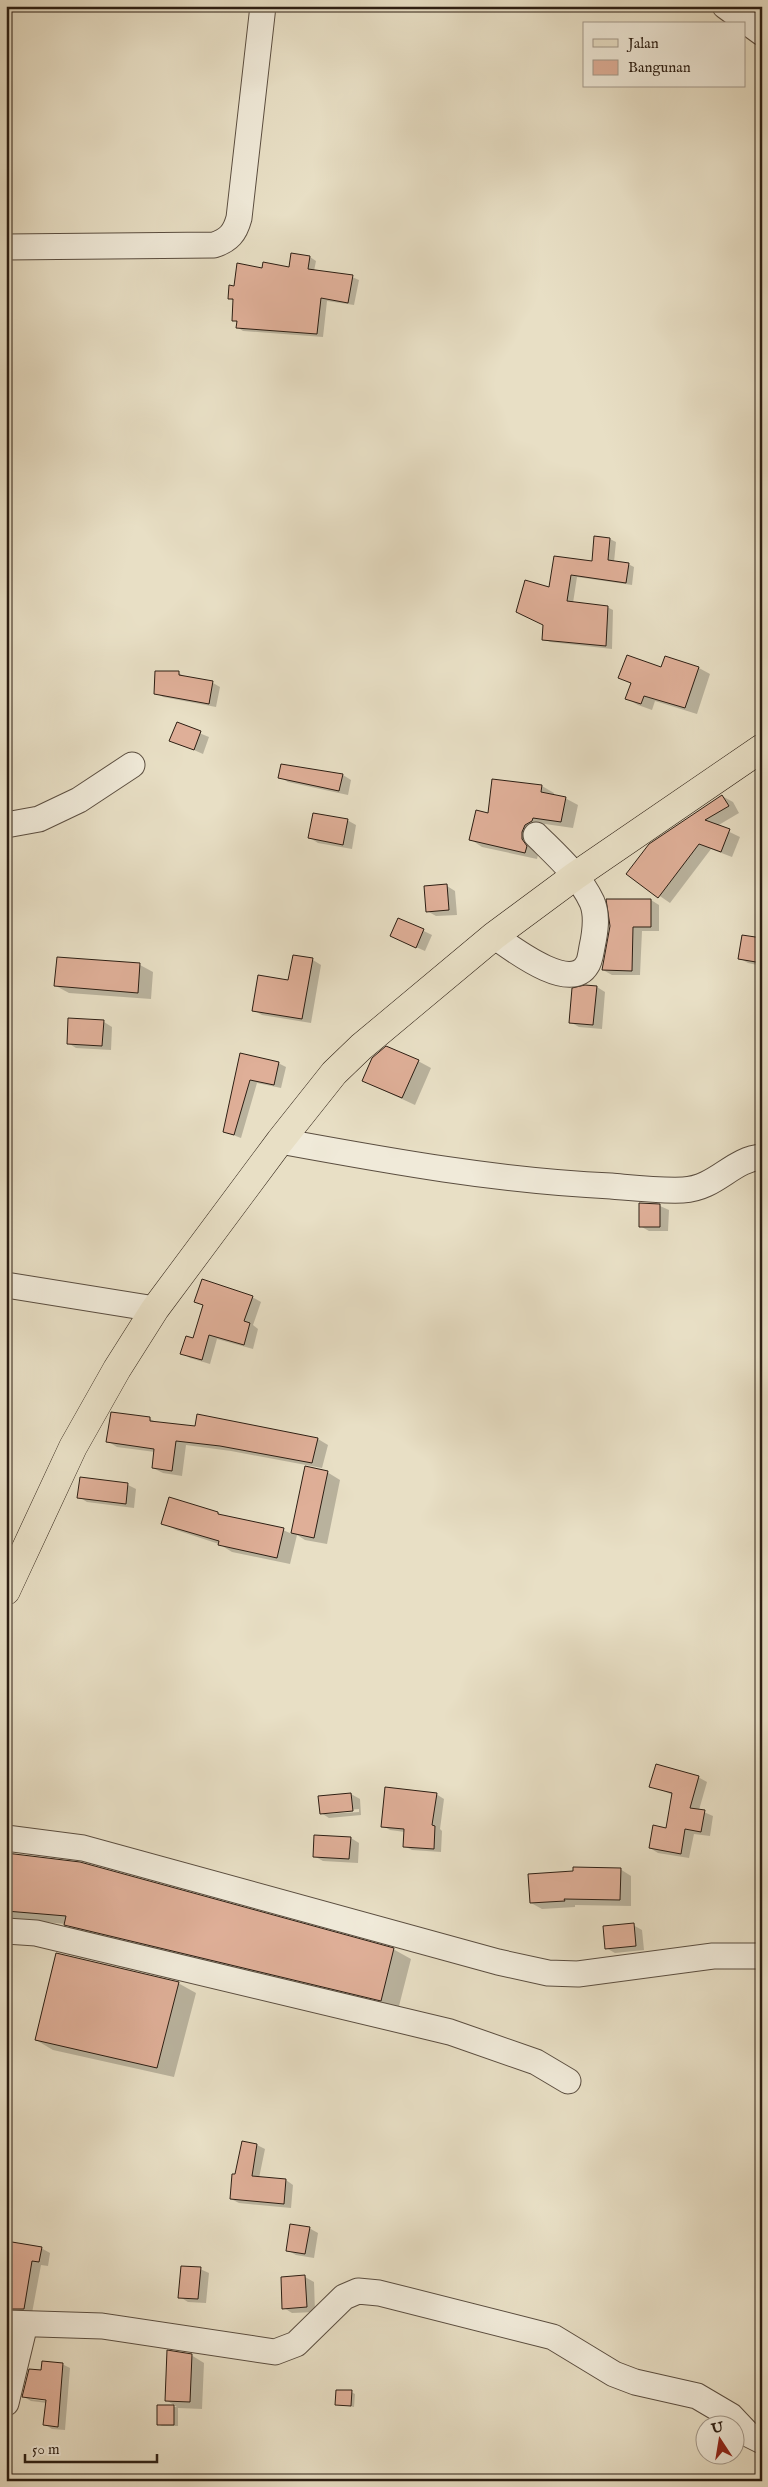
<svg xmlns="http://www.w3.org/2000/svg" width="768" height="2487" viewBox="0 0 768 2487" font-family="'IM FELL English',serif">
  <rect width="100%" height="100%" fill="#e8dfc5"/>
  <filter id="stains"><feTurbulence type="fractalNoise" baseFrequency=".004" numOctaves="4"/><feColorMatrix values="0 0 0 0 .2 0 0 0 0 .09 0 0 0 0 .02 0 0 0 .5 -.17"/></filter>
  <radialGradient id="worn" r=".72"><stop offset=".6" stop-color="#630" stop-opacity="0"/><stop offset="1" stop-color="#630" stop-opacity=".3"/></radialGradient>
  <path fill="#0003" fill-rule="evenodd" d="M310 257 316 261 314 271 352 277 359 280 354 305 327 301 323 337 243 331 237 327 238 323 234 320V301L229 298 235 287 263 269H290Z
    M610 539 616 542 614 562 628 564 634 567 632 585 577 577 573 603 607 607 613 610 612 649 550 642 544 639 555 557 593 562Z
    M699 668 710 674 697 714 655 701 652 710 638 705 626 698 632 684 620 678 662 669Z
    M179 673 186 678 213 683 220 687 216 707 163 697 156 693Z
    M177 724 209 737 203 754 171 740Z
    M282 765 343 775 351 780 348 795 288 782 280 777Z
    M542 786 554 793V795L565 798 578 805 573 828 545 824 537 859 482 847 470 839 489 815Z
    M722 796 733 802 739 813 717 826 740 837 732 857 711 849 670 903 628 874Z
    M347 820 356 825 352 849 318 843 310 838Z
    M447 886 455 891 457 915 436 916 427 911Z
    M651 900 659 905V931H642L640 975H612L603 970Z
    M399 919 432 935 425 951 400 940Z
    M762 940V966L748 963 739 958Z
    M294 956 313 960 321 965 311 1023 262 1015 253 1010 289 982Z
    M140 965 153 972 151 999 69 993 56 986Z
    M597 987 605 992 602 1029 579 1027 570 1022Z
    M104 1022 112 1027 111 1050 76 1048 68 1043Z
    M241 1055 278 1063 286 1067 281 1088 257 1083 241 1138 225 1132Z
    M418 1061 431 1068 415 1105 363 1081Z
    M640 1204 660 1206 669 1210 668 1231H649L640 1226Z
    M252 1297 261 1302 253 1325 258 1329 253 1349 217 1339 210 1364 190 1358 182 1353 194 1339 204 1306 196 1301Z
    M112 1413 150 1419 158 1423 318 1439 328 1445 322 1468 231 1451 186 1445 182 1476 163 1473 153 1468 155 1452 117 1447 107 1441Z
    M306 1468 327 1472 340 1480 327 1544 305 1540 297 1535 290 1564 232 1552 219 1544 176 1530 163 1523 218 1513 225 1517 283 1530 292 1534Z
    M128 1485 136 1489 134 1508 87 1502 79 1497Z
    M698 1777 707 1782 699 1810 713 1816 710 1836 694 1834 689 1858 658 1853 650 1848 667 1829 673 1795 651 1786Z
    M351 1794 360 1799 361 1815 329 1818 321 1813 319 1797ZM359 1809V1812L327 1814V1812Z
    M436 1794 444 1799 440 1829 442 1831 441 1852 412 1850 404 1846 405 1832 390 1830 383 1826Z
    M351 1838 359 1843 358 1863 323 1861 314 1856Z
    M6 1854 393 1949 411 1959 398 2010 82 1934 65 1924 6 1918Z
    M620 1869 631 1876V1906L575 1905V1907L542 1909 531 1903 574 1872Z
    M633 1925 642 1930 644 1950 615 1953 606 1948Z
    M178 1983 196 1993 174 2077 53 2050 36 2040Z
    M243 2142 257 2145 265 2149 259 2178 286 2180 293 2185 291 2208 239 2203 231 2199Z
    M309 2228 318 2233 314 2258 296 2255 287 2250Z
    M41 2248 50 2253 48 2266 41 2265 32 2313H14L6 2309V2275Z
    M200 2269 209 2273 206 2303 188 2302 180 2297Z
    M305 2277 314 2282 315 2312 292 2313 284 2308Z
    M191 2355 204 2363 202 2409 178 2408V2426H162L158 2424V2407H177L166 2400Z
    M62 2364 70 2368 65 2430 52 2429 44 2424 47 2403 31 2401 24 2397 42 2371ZM30 2397 52 2399V2402L30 2399Z
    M351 2392 355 2394 354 2407 336 2404Z"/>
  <path fill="#dfaf98" stroke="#2c1e13" d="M291 253 310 256 308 269 353 275 348 303 321 298 317 334 236 328 237 321H232L233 299H228L229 285 234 286 237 263 262 268 263 262 289 267Z
    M594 536 610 538 608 560 629 563 626 583 571 575 567 601 608 606 606 646 542 640 543 625 516 612 525 580 549 587 554 556 592 561Z
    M627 655 661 667 665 656 699 667 685 708 644 696 641 704 625 699 631 683 618 678Z
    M155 671H179V675L213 681 209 704 154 694Z
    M177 722 201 731 194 750 169 741Z
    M281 764 343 774 339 791 278 778Z
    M492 779 542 785 541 792 566 797 561 822 533 818 532 821 525 825 522 832V839L527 846 525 853 469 840 476 810 488 813Z
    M722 795 729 806 705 820 730 829 721 852 699 844 658 898 626 874 649 844Z
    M313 813 348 819 343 845 308 838Z
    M447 884 449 910 426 912 424 886Z
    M606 899H651V927H633L632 971 602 970 610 926Z
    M398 918 424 929 416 948 390 936Z
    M742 935 762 938V963L738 959Z
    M293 955 313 958 302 1019 252 1011 258 975 288 980Z
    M57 957 140 963 138 993 54 986Z
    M585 985 597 986 593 1025 569 1023 572 988Z
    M68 1018 104 1020 102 1046 67 1044Z
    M386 1046 419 1060 402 1098 362 1081 372 1058Z
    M240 1053 279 1062 274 1085 250 1080 234 1135 223 1132Z
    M639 1203 660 1204V1227H639Z
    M202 1279 253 1296 244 1321 250 1323 244 1345 209 1335 202 1360 180 1354 186 1336 193 1338 203 1305 194 1302Z
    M111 1412 150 1417V1421L195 1426 197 1414 318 1438 312 1463 220 1446 176 1441 172 1471 152 1468 154 1449 106 1442Z
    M305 1466 328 1471 314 1538 291 1533Z
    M80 1477 128 1483 126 1504 77 1498Z
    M169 1497 218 1512V1514L284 1528 277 1558 218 1545 219 1541 161 1524Z
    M656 1764 699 1776 690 1808 705 1810 701 1832 685 1829 681 1854 649 1848 653 1825 666 1828 672 1793 649 1787Z
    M385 1787 437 1793 432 1825 435 1826 434 1849 403 1847 404 1829 381 1827Z
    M351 1793 353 1811 320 1814 318 1796Z
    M314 1835 351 1837 349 1859 313 1857Z
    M6 1853 80 1862 394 1948 381 2001 64 1925 66 1916 6 1911Z
    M573 1867 621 1868 620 1900 564 1899 565 1901 530 1903 528 1874 573 1871Z
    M634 1923 636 1946 605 1949 603 1926Z
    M56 1953 179 1982 157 2068 35 2040Z
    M242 2141 257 2144 252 2176 286 2179 284 2204 230 2199 232 2174H235Z
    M290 2224 310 2227 305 2254 286 2251Z
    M6 2241 42 2247 39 2262 32 2261 24 2309H6Z
    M181 2266 201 2267 198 2299 178 2298Z
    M305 2275 307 2307 282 2309 281 2277Z
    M167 2350 192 2354 190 2402 165 2401Z
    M42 2361 63 2363 58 2427 43 2425 46 2400 22 2397 29 2369 41 2370Z
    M336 2390H352L351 2406 335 2405Z
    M157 2405H174V2425H157Z"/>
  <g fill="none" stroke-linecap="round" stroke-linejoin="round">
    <defs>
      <path id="minor" d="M725 6 762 33
        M6 247 214 245C229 240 235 233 239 218L263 6
        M6 825 39 819 79 800 132 765
        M494 936C510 947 570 994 587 965 590 961 591 952 592 947 595 933 598 916 592 902 580 876 556 855 536 835
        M280 1141C389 1161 499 1181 611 1186 634 1188 659 1191 683 1190 717 1188 732 1159 762 1157
        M6 1285 155 1309
        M6 1838 83 1848 498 1962 548 1973 578 1974 713 1956H762
        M6 1931 36 1933 450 2032 536 2062 568 2081
        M6 2323 102 2326 275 2352 296 2344 344 2297 358 2291 379 2293 553 2337 614 2374 635 2382 697 2396 731 2416 748 2434 762 2441
        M6 2403 25 2324"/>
      <path id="major" d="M6 1591 73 1447 117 1369 155 1309 280 1141 334 1073 361 1047 494 936 575 876 762 748"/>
    </defs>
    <use href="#minor" stroke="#5b4e40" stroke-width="27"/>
    <use href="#major" stroke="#2c1e13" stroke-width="29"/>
    <use href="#minor" stroke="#f0ead9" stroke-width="25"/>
    <use href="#major" stroke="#e8dfc5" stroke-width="28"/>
  </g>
  <rect width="768" height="2487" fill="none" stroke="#e8dfc5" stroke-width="25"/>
  <rect x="8" y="8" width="753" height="2472" fill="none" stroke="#2c1e13" stroke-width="2.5"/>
  <rect x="12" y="12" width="743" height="2462" fill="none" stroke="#2c1e13"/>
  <rect x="583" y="22" width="162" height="65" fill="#f0ead9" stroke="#a2988a"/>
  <rect x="593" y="39" width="25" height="8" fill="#e8dfc5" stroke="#a2988a"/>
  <text x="628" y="48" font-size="15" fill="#2c1e13">Jalan</text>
  <rect x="593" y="60" width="25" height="15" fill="#dfaf98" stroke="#a2988a"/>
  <text x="628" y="72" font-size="15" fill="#2c1e13">Bangunan</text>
  <g transform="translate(720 2440) rotate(348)"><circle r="24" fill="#f0ead9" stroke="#a2988a"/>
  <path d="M0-4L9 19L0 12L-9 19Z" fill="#8f2418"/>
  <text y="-8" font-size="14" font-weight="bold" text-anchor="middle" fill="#2c1e13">U</text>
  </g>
  <path d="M25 2454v8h132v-8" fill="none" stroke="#2c1e13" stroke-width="2.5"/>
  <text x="32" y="2454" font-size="15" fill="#2c1e13" stroke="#f0ead9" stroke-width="4" paint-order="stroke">50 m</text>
  <rect width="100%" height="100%" filter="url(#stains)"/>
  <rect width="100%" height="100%" fill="url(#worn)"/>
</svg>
